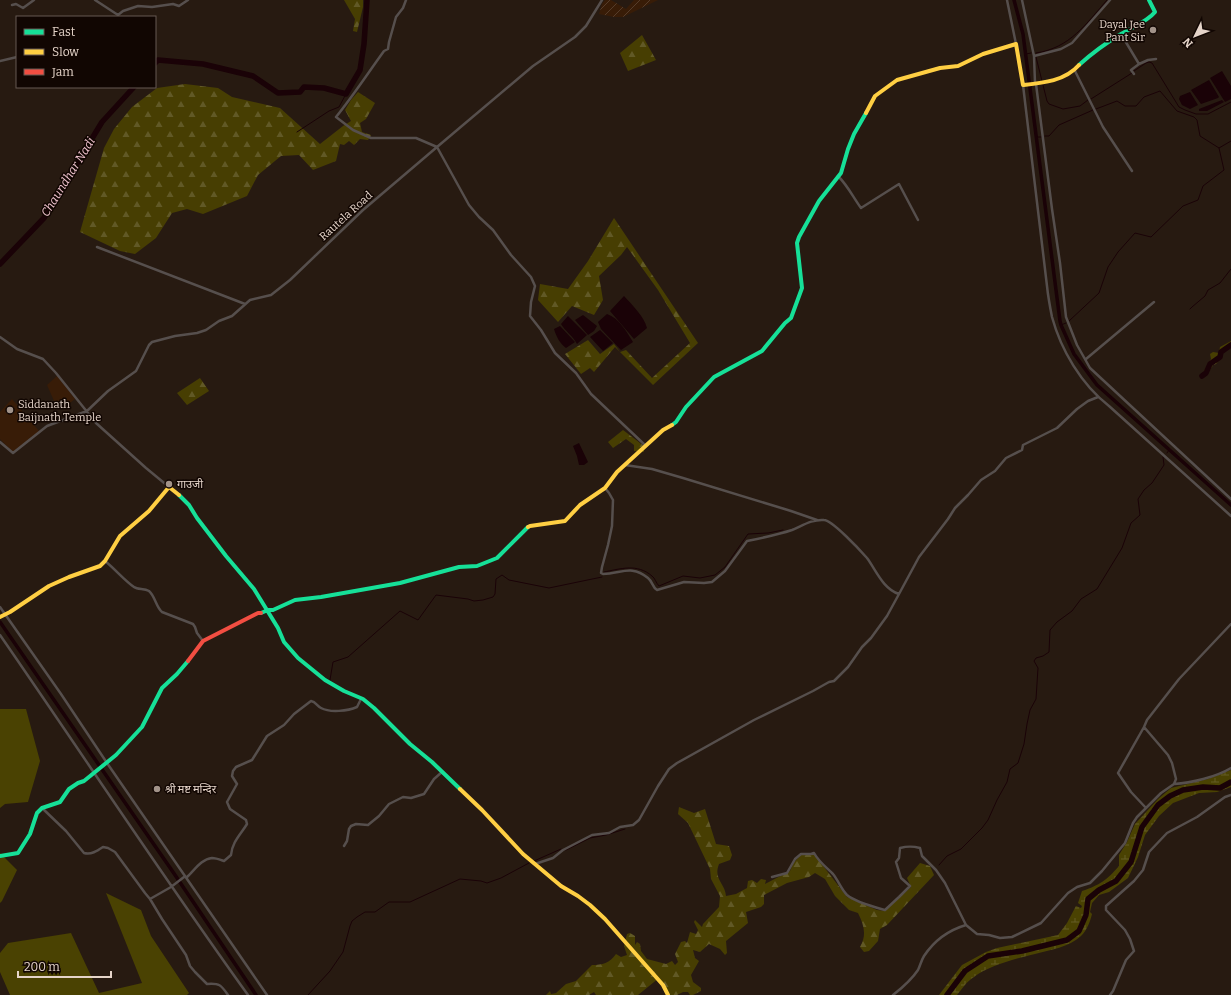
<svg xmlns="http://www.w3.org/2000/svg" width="1231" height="995" viewBox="0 0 1231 995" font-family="Bitter,'Noto Sans Devanagari',serif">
  <defs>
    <pattern id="industrial-furrows" width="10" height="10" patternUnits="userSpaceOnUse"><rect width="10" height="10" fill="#381c07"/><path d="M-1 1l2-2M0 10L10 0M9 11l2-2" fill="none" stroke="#553c2a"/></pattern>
    <pattern id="forest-firs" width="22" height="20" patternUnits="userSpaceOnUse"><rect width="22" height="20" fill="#473e02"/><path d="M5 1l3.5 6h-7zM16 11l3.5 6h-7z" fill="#615926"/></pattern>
    <pattern id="wetland-marsh" width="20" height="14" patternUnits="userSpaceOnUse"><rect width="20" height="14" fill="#4a4202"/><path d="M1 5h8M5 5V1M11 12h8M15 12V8" fill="none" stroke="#645c26"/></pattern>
  </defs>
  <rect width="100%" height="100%" fill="#271a11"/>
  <path fill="#381c07" d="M57 376 75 399 66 406 54 401 47 385Z
    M12 399 39 431 13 452 0 439V412Z"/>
  <path fill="url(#industrial-furrows)" d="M605 0H611L626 9 634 0H658L623 17H614L599 14 602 4Z"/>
  <path fill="#4a4202" d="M0 709H26L40 761 28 802 5 804 0 808Z
    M0 853 17 870 2 901 0 903Z
    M106 893 141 910 151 936 189 993 187 995H10L0 972V953L8 943 71 933 99 993 142 983Z"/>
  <path fill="url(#forest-firs)" d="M344 0H363V7L357 32 353 31 355 19Z
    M642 35 656 60 628 71 620 53Z
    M185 84 218 88 232 97 280 108 320 144 343 126 351 121 345 110 351 100 358 92 375 103 366 119 360 123 362 132 371 135 368 140 360 139 354 145 349 141 344 145 340 144 336 161 313 170 299 155 281 156 258 175 247 196 203 214 187 209 172 213 156 238 135 254 120 251 80 232 104 148 114 129 132 107 157 88Z
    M614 218 698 343 653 385 615 347 594 372 590 368 581 374 565 354 588 340 600 354 614 344 620 352 626 350 652 378 690 343 658 290 627 247 621 255 599 276 603 300 594 315 572 306 558 322 538 300 540 284 568 289 588 261Z
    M1231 341V347L1222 352 1220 359 1216 364 1213 365 1208 373 1204 371 1211 359 1210 354 1213 352 1219 353 1220 347Z
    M200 378 209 391 187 405 177 393Z
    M623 430 644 446V452L634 451V445L626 439 613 448 608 442Z
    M679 807 694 813 705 809 716 844 729 846 732 855 730 860 719 864C713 879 725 883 726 896L736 894 747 888 748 881 752 880 757 883 761 879 766 880 765 884 790 871 794 862 801 855 814 854 847 897 877 910 885 911 911 887 907 878 920 863 930 866 934 875 887 925 880 929 878 941 869 951 864 952 860 947C867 935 864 925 858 913L849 910 835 896 825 879 815 873 809 877 787 883 764 895V904L761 907 746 912 748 923 726 941 727 953 725 955 720 949 709 944 700 952 693 950 695 958 699 961 691 975 693 982 701 988V991L693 995H690L688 992H683L677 995H670L659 978 638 995H596L594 992 589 995H546L550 991 551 994 556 993 566 984 576 981 592 965C602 965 610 963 616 954L621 957 627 955 624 946 627 934 630 933 635 936V945L637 942 640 944 641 951 647 959 666 964 672 961 675 965 678 962 675 954 681 942 685 941 687 943 690 932 696 934 698 930 694 922 695 920 702 927 703 924 719 907 720 896 711 879 710 869 688 823 678 814Z"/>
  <path fill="url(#wetland-marsh)" d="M1231 770V787L1217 792 1199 793 1173 803 1159 816 1145 835 1138 857 1128 878 1109 892 1099 895 1092 903 1090 912 1092 914C1090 922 1087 930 1081 936 1069 947 1050 950 1035 954 1017 958 988 966 974 977 967 981 962 989 957 995H939L962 965 986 952 997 948 1058 935 1067 923 1076 906 1081 908 1082 906 1078 903 1082 891C1100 885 1107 880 1119 866V855L1127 842 1135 824 1158 799 1171 788 1208 779Z"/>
  <path fill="#1a0207" d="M1222 71 1231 86V99L1225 102 1210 78Z
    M1209 80 1219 97 1218 98 1201 104 1191 90Z
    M1190 92 1198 105 1190 109 1182 105 1179 99 1180 96Z
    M1222 100 1224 102 1207 111H1199V109Z
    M624 296C632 305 644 316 647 328L634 339 610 311Z
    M607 314C619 318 626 331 633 342L621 350 601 329 598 322Z
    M583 315 597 326 594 331 588 335 575 320Z
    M568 316 587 335 577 344C573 336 565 331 561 324Z
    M560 326 575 342 566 348C560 344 556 336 554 329Z
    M600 330 613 343 603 351 590 337Z
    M579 443 588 462 584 465H579L577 456 573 446Z"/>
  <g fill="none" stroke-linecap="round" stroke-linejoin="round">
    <path stroke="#1a0207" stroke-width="1" d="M1036 53C1070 48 1086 24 1107 0
      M1026 54 1031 53
      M1036 57 1042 81
      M1134 71 1146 63 1149 62 1152 63 1179 107 1185 110 1196 114H1208L1231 102
      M1043 85 1047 101 1049 104 1063 109 1080 106 1088 100
      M1091 99 1132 73
      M1096 109 1117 101 1125 106H1136L1144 97 1160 91 1177 111 1194 117 1197 120 1200 136 1219 148 1231 141
      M297 132 329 111 339 107 346 94
      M1045 136H1049L1059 125 1093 110
      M1036 137H1041
      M1190 309 1192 307 1205 296 1208 290 1220 283 1231 269
      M1069 321 1099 293 1108 267 1118 252 1135 233 1151 237 1183 206 1198 200 1203 186 1224 170 1219 148
      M1061 325 1066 323
      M1167 453 1169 450
      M604 572C620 569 637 563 652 576 655 578 656 583 659 586L683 576 700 578 715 575 725 567 748 534 768 533 783 530
      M330 680 333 662 348 657 400 611 418 620 436 595 468 599 474 601 483 600 493 597 495 594 496 579 502 575 509 580 549 588 602 577
      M566 850 590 838 606 835 625 829
      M534 861 561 849
      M939 865 947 856 961 849 982 828 988 820 997 800 1007 782 1010 769 1018 763 1024 744 1027 724 1030 710 1036 699 1038 668 1034 661 1036 658 1043 656 1049 652 1050 630 1057 622 1072 611 1081 599 1097 589 1122 548 1131 523 1140 515 1138 499 1144 490 1152 483 1164 465 1163 457
      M308 995 330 971 343 952 350 926 352 921 357 917 365 912H375L389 902H410L460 879 481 881 487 883 501 878 529 863"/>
    <path stroke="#1a0207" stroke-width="3.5" d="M1014 0 1023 34 1060 321 1061 325 1074 354 1097 385 1231 505
      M0 622 173 872 256 995"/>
    <path stroke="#1a0207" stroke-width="5.5" d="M155 63 158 60 203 64 253 76 278 93 300 92 304 87 324 88 346 94 360 70 364 44 367 0
      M0 264 44 218 102 122 134 87
      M1202 376 1206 373 1210 364 1220 357 1221 352 1231 345
      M947 995 965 971 988 956 1022 951 1067 940 1079 931 1086 915 1088 899 1099 890 1116 881 1131 862 1142 827 1158 805 1170 796 1183 790 1203 787 1220 788 1231 782"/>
    <path stroke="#564f4d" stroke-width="2.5" d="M95 0 118 15 123 11 138 6 152 7 173 4 179 6 188 0
      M406 0 403 8 396 17 389 42 388 49 384 51C368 73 353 96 336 117L353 130 371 138H416L437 147 469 205 479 217 493 230 511 255 531 277 535 286 531 302 530 316 541 330 555 353 576 373 591 394 646 446
      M1007 0 1016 44
      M1022 0 1034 56 1035 83
      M12 5 16 4 23 8 34 0
      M1121 34 1139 64 1131 70 1134 74
      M1034 56 1061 49 1072 43 1110 0
      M0 61 17 57
      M1139 64 1148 60 1156 59
      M1075 71 1103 127 1132 171
      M1036 84 1052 209 1060 263 1066 317 1077 345 1090 368 1231 499
      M1023 85 1047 286C1048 296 1050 307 1052 317 1061 350 1081 384 1109 406L1231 516
      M838 176C848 186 853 197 861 208L899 184 918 220
      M97 247 245 304
      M0 337 17 349 43 359 56 373 96 423 146 468 169 487
      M1086 359 1154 302
      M0 442 13 453 47 426 87 411 108 391 136 371 149 345 152 342 175 336 197 333 206 330 219 321 232 316 250 300 271 295 290 280 363 210 437 147 533 66 575 37 586 26 602 0
      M625 465 652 469 683 478 791 511 817 520
      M605 488 609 493 613 500 612 526 608 545 602 567 601 573 603 574C621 574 631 564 648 578 653 582 652 587 657 590L684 582 704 583 712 582 725 571 747 541C762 538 777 535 792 530 802 526 812 519 824 520 832 520 860 550 867 558 876 570 883 589 899 594L919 557 948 519 955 508 968 495 981 480 995 471 1006 458 1022 450 1023 445 1057 428 1077 409 1088 401 1098 397
      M105 561C115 569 124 580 134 587 138 590 144 588 149 591 155 596 156 607 162 612L193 624 195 627 197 633 203 641
      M0 607 61 694 107 763 267 995
      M0 635C83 755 163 877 248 995
      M1144 727 1118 773 1131 792 1146 808
      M1174 784C1191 783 1216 777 1231 768
      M42 808 66 831 84 853C91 855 97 851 103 847L108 848 115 852 145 893 150 899 171 887 184 877H187C194 871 201 859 212 858 216 858 221 860 224 861L231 855C232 842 241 834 247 824L246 820 230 809 227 802 237 784 232 776 233 771 236 767 252 760 267 736 284 725 294 714 311 701C316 702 317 706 321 708 330 713 348 711 357 707L361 699
      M344 846 347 841 349 829 351 826 356 824 368 825 379 816 389 804 403 797 411 798 424 794 434 779 442 772
      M535 864 553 858 563 850 592 835 609 833 620 827 633 825 639 820 658 786 669 769 677 763 754 720 813 691 829 682 834 681 848 667 862 647 871 638 887 616 899 594
      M772 877 787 873 795 859 801 854H811L814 853C819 862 826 867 833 874 838 880 841 889 847 895 855 902 874 907 885 910L899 897 910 886 901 878 896 862 899 858 900 848C908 846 912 846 920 848L922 856 936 870 945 883 966 925
      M150 899 162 919 186 955 190 966 195 972 207 984C220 983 221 985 228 995
      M893 995C902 988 912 979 918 970 920 966 921 961 924 956 934 941 949 930 966 925L977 934 989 935 1000 938 1012 937 1041 923 1068 893 1077 887 1090 883 1102 871 1125 843 1133 823 1137 817 1161 793 1174 784 1176 779 1172 763 1168 755 1144 727 1147 720 1179 679 1231 624
      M1110 995 1113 991 1126 960 1134 951 1130 939 1125 930 1106 910V906L1134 881 1143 870 1149 852 1167 833 1197 817 1225 797 1231 795"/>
    <path stroke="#16e098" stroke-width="4" d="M1079 65C1091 54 1106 43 1121 34 1132 27 1147 22 1155 12L1149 0
      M672 425 676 422 686 407 714 377 762 351 785 323 791 318 802 288 797 243 799 237 819 201 841 173 848 149 854 134 866 113
      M179 495 189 505 197 518 226 556 254 589 278 628 284 642 298 658 325 680 344 691 363 699 374 708 410 744 432 762 460 789
      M261 613 268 610H273L295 600 321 597 400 583 459 567 477 566 497 558 528 527
      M0 856 18 853 30 834 37 813 42 808 60 802 69 789 78 783 84 781 116 755 142 727 162 688 177 674 188 661"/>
    <path stroke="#ffcf43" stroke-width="4" d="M866 113 875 96 897 80 940 68 958 66 983 54 1016 44 1023 85C1043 83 1065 81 1079 65
      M528 527 530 526 565 521 580 505 605 488 617 472 663 430 672 425
      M0 617 10 612 49 586 69 577 100 566 105 561 120 536 149 511 169 487 179 495
      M460 789 482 810 523 854 561 886 578 896 590 905 605 919 663 985 668 995"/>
    <path stroke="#f24e42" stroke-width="4" d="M188 661 203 641 258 613H261"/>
  </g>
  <g fill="#a29389" stroke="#110602" stroke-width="1.5">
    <circle cx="1153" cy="30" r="4"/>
    <circle cx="10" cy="410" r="4"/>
    <circle cx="169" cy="484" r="4"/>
    <circle cx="157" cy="789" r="4"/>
  </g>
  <g text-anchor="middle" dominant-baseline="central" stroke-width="3" stroke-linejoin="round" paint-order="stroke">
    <g font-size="11" fill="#e5d4c9" stroke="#110602" text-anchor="start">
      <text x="1145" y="24" text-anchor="end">Dayal Jee<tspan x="1145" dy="13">Pant Sir</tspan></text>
      <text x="18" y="404">Siddanath<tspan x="18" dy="13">Baijnath Temple</tspan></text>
      <text x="177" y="484">गाउजी</text>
      <text x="165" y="789">श्री मष्ट मन्दिर</text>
    </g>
    <g font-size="11" fill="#e5d4c9" stroke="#110602">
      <text transform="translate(346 216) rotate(-42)">Rautela Road</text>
    </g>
    <g font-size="12" font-style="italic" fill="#f2c5d0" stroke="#110602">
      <text transform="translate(68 177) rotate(-58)">Chaundhar Nadi</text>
    </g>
  </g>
  <rect x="16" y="16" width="140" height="72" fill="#110602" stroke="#665852"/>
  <rect x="24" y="29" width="20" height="6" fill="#16e098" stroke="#665852"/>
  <text x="52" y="36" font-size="12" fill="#e5d4c9">Fast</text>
  <rect x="24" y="49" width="20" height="6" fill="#ffcf43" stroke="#665852"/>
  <text x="52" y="56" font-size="12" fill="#e5d4c9">Slow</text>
  <rect x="24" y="69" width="20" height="6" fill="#f24e42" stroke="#665852"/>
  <text x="52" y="76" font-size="12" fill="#e5d4c9">Jam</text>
  <g transform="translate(1195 36) rotate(227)" stroke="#110602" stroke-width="3" paint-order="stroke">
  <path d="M0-3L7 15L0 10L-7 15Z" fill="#e5d4c9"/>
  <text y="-6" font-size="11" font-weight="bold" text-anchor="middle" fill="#e5d4c9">N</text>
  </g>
  <path d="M18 971v6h93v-6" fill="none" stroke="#e5d4c9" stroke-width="2"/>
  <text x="24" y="971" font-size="12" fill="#e5d4c9" stroke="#110602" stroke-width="3" paint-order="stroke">200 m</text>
</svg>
